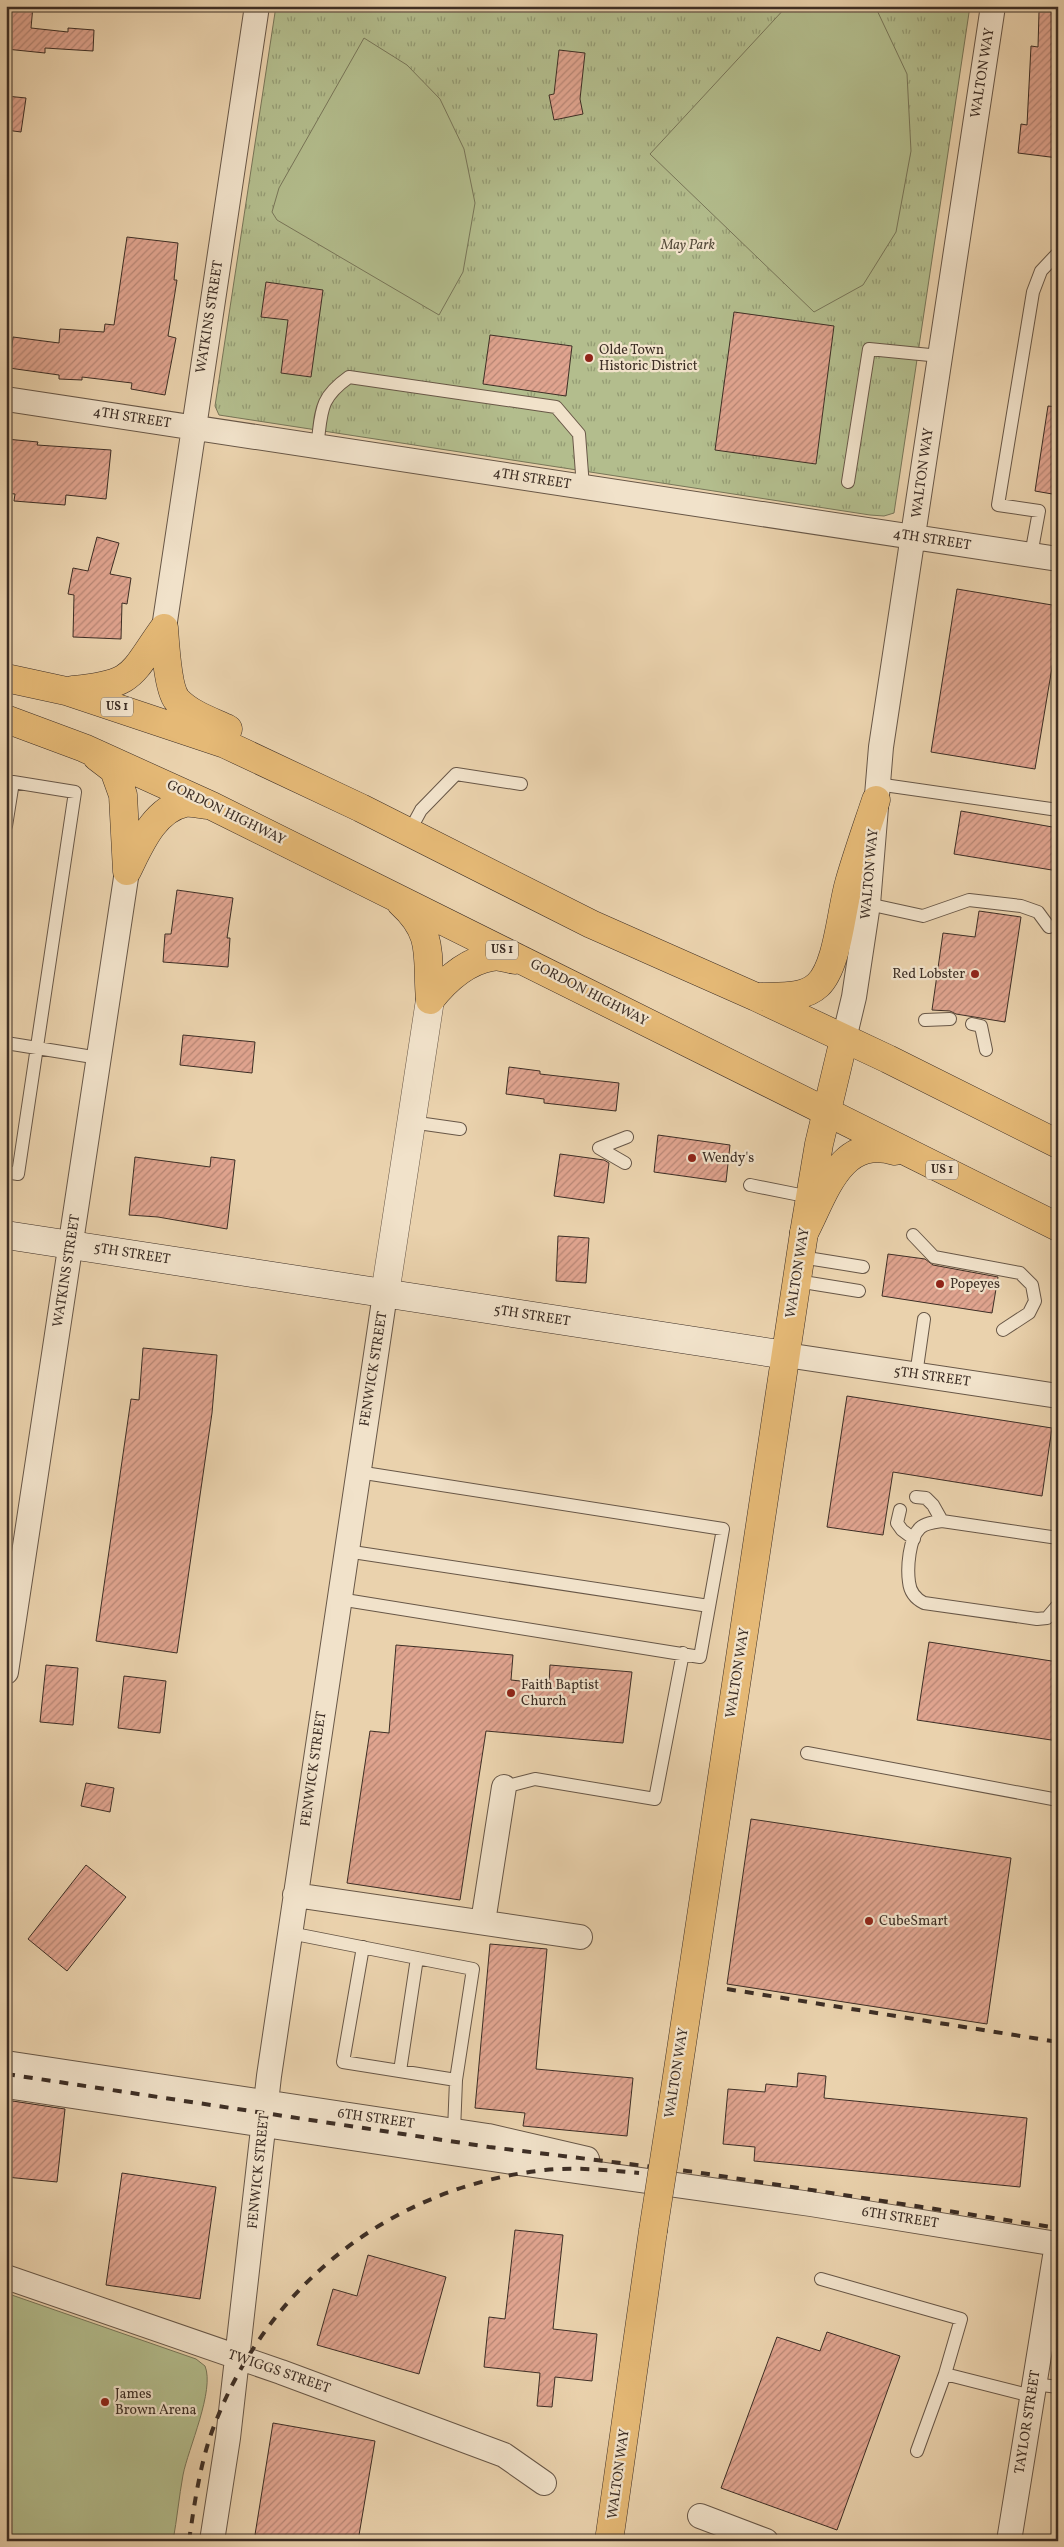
<svg xmlns="http://www.w3.org/2000/svg" width="1064" height="2547" viewBox="0 0 1064 2547" font-family="Vollkorn,serif">
  <defs>
    <pattern id="grass-tufts" width="24" height="20" patternUnits="userSpaceOnUse" patternTransform="scale(1.25)"><rect width="24" height="20" fill="#b3bd8d"/><path d="M3 7l-1-3M5 7V3M7 7l1-3M15 17l-1-3M17 17v-4M19 17l1-3" fill="none" stroke="#939a73"/></pattern>
    <pattern id="building-hatch" width="6" height="6" patternUnits="userSpaceOnUse" patternTransform="scale(1.25)"><rect width="6" height="6" fill="#e0a48f"/><path d="M-1 1l2-2M0 6l6-6M5 7l2-2" fill="none" stroke="#b78675"/></pattern>
  </defs>
  <rect width="100%" height="100%" fill="#ead2ad"/>
  <filter id="stains"><feTurbulence type="fractalNoise" baseFrequency=".004" numOctaves="4"/><feColorMatrix values="0 0 0 0 .2 0 0 0 0 .09 0 0 0 0 .02 0 0 0 .5 -.17"/></filter>
  <radialGradient id="worn" r=".72"><stop offset=".6" stop-color="#630" stop-opacity="0"/><stop offset="1" stop-color="#630" stop-opacity=".3"/></radialGradient>
  <path fill="url(#grass-tufts)" stroke="#787659" d="M276 6H970L894 513 884 516 870 515 219 415 215 406Z"/>
  <path fill="#b3bd8d" stroke="#787659" d="M787 6H875L907 74 911 151 896 232 863 285 814 312 650 154Z
    M364 38 407 65 440 99 464 149 475 203 463 272 439 315 277 220 272 212 279 188Z
    M6 2293 196 2359 205 2366C215 2390 188 2449 183 2475 179 2497 177 2519 173 2541H6Z"/>
  <path fill="url(#building-hatch)" stroke="#3d2e25" d="M6 6H33L31 28 68 32V28L94 30 93 51 45 48V53L6 49Z
    M1039 12H1058V158L1018 153 1021 124 1027 125 1031 46 1038 47Z
    M559 50 585 53 580 99 583 114 554 120 549 95 554 94Z
    M6 96 26 98 21 132 6 130Z
    M127 237 178 243 174 280H177L168 336 176 338 165 395 131 389 132 383 82 377V380L59 379V375L9 368 13 337 59 343 60 329 104 332 105 324 114 325Z
    M266 282 323 290 311 377 281 373 288 320 261 317Z
    M734 312 834 326 816 464 715 450Z
    M490 335 572 346 566 396 483 384Z
    M1048 406 1058 407V495L1035 491Z
    M6 439 38 442 37 445 111 450 106 499 66 495 65 505 14 501 15 494 6 493Z
    M97 537 119 543 110 574 131 578 127 604 122 603 121 639 73 637 74 595 68 594 73 568 88 571Z
    M957 589 1058 606V632L1035 769 931 752Z
    M961 811 1058 828V871L954 854Z
    M177 890 233 898 227 938H230L228 967 163 962 165 934H171Z
    M979 911 1021 917 1005 1022 956 1014 950 1011 932 1010 943 933 975 937Z
    M183 1035 255 1042 252 1073 180 1065Z
    M509 1067 540 1071V1074L619 1083 616 1111 544 1103V1099L506 1094Z
    M658 1135 730 1145 726 1182 654 1172Z
    M560 1154 604 1160 609 1163 604 1203 554 1196Z
    M135 1157 210 1167 211 1157 235 1160 227 1229 158 1217 129 1215Z
    M558 1236 589 1238 586 1283 556 1281Z
    M888 1254 925 1259 933 1265 998 1277 992 1313 882 1296Z
    M143 1348 217 1355 212 1413 177 1653 96 1641 131 1399 139 1400Z
    M847 1396 1052 1428 1042 1496 893 1472 883 1535 827 1527Z
    M929 1642 1058 1662V1741L917 1720Z
    M396 1645 513 1655 511 1680 549 1684 550 1665 632 1672 623 1743 486 1731 460 1900 347 1883 370 1731 389 1733Z
    M46 1665 78 1668 73 1725 40 1722Z
    M124 1676 166 1681 160 1733 118 1728Z
    M86 1783 114 1788 110 1812 81 1806Z
    M751 1819 1011 1858 987 2024 727 1984Z
    M86 1865 126 1897 67 1971 28 1939Z
    M490 1944 547 1949 536 2069 633 2078 627 2136 523 2126 525 2113 475 2108Z
    M798 2073 826 2076 824 2098 1027 2118 1020 2187 754 2161 755 2147 723 2144 728 2089 765 2092 766 2084 797 2087Z
    M6 2100 65 2109 57 2182 6 2177Z
    M122 2173 216 2187 200 2299 106 2285Z
    M515 2230 563 2235 553 2329 597 2334 592 2381 555 2377 552 2407 537 2406 540 2373 484 2367 489 2317 505 2319Z
    M368 2255 446 2277 419 2374 317 2345 333 2289 357 2296Z
    M827 2332 900 2356 837 2530 721 2488 777 2337 820 2351Z
    M273 2423 375 2441 358 2541H254Z"/>
  <g fill="none" stroke-linecap="round" stroke-linejoin="round">
    <defs>
      <path id="service" d="M317 447C322 412 318 399 349 377L556 407 579 434 583 487
        M848 482 869 349 940 356
        M1031 555 1039 511 998 505 1033 292 1041 271 1058 253
        M877 784 1058 810
        M6 826 13 782 75 792 18 1174 6 1172
        M409 832 421 810 456 774 521 784
        M868 904 923 916 969 900 1021 906 1038 912 1049 927
        M925 1020 950 1019
        M972 1024 981 1026 986 1050
        M6 1043 99 1058
        M411 1122 460 1129
        M599 1148 627 1137
        M599 1148 625 1163
        M750 1185 810 1197
        M913 1235 934 1257 1020 1273 1032 1285 1035 1301 1029 1313 1003 1330
        M801 1257 863 1267
        M797 1281 859 1291
        M916 1375 924 1319
        M916 1497 926 1498 933 1505 942 1521
        M900 1510 897 1523 902 1530 914 1539
        M1058 1538 942 1521C935 1522 925 1523 920 1528 909 1538 907 1568 909 1582 910 1592 916 1599 924 1603L1037 1619 1047 1618 1058 1605
        M346 1551 709 1606
        M339 1599 700 1657 723 1529 358 1472
        M807 1753 1058 1800
        M504 1787 535 1779 655 1799 683 1653
        M290 1933 473 1969 456 2080 454 2131
        M363 1947 343 2062 456 2080
        M400 2071 417 1958
        M821 2279 961 2319 945 2374
        M1034 2384 1058 2387
        M917 2451 945 2374 1032 2396"/>
      <path id="minor" d="M6 399 1058 559
        M164 628 257 6
        M844 1039 854 997 868 904 881 747 993 6
        M786 1355 1058 1396
        M6 1672 127 871
        M295 1895 580 1937
        M483 1922 504 1787
        M6 2063 488 2136 587 2159
        M6 2086 492 2159 811 2204 1057 2244 1009 2541
        M6 2277 281 2372 504 2455 544 2483
        M700 2516 766 2541
        M212 2541 228 2438 269 2076 385 1294"/>
      <path id="tertiary" d="M385 1294 430 1000"/>
      <path id="secondary" d="M6 1235 786 1355"/>
      <path id="primary" d="M673 2103 804 1233 819 1144 844 1039
        M609 2541 653 2231"/>
      <path id="trunk" d="M164 628C165 643 168 689 177 700 190 714 211 721 228 729
        M6 678 66 691 225 744 361 808 591 924 756 997 888 1059 1058 1144
        M73 690C136 684 130 675 164 628
        M6 719 84 748 212 806 1058 1227
        M97 757 114 770 123 795 127 871
        M127 871C139 847 154 809 185 803 192 802 202 805 209 805
        M401 903C436 935 426 957 430 1000
        M760 997C779 996 803 999 818 985 838 966 841 910 849 883 857 855 867 827 876 800
        M430 1000C445 981 467 961 492 957 499 955 508 959 515 960
        M804 1233C825 1193 840 1135 895 1151"/>
    </defs>
    <use href="#service" stroke="#685747" stroke-width="14"/>
    <use href="#minor" stroke="#685747" stroke-width="26"/>
    <use href="#tertiary" stroke="#685747" stroke-width="29"/>
    <use href="#secondary" stroke="#3d2e25" stroke-width="29"/>
    <use href="#primary" stroke="#3d2e25" stroke-width="29"/>
    <use href="#trunk" stroke="#3d2e25" stroke-width="29"/>
    <use href="#service" stroke="#f1e2ca" stroke-width="12"/>
    <use href="#minor" stroke="#f1e2ca" stroke-width="24"/>
    <use href="#tertiary" stroke="#f1e2ca" stroke-width="28"/>
    <use href="#secondary" stroke="#f1e2ca" stroke-width="28"/>
    <use href="#primary" stroke="#e5b976" stroke-width="28"/>
    <use href="#trunk" stroke="#e5b976" stroke-width="28"/>
    <path stroke="#3d2e25" stroke-width="4" stroke-dasharray="9 9" stroke-linecap="butt" d="M727 1989 1058 2042
      M6 2074 489 2147 695 2172 1058 2228
      M189 2541C194 2506 199 2471 210 2437 262 2289 388 2187 545 2170 576 2167 608 2170 639 2173"/>
    <defs>
      <path id="primary-bridge" d="M653 2231 673 2103"/>
    </defs>
    <use href="#primary-bridge" stroke="#3d2e25" stroke-width="29" stroke-linecap="butt"/>
    <use href="#primary-bridge" stroke="#e5b976" stroke-width="28"/>
  </g>
  <g fill="#8f2418" stroke="#f1e2ca" stroke-width="2">
    <circle cx="589" cy="358" r="5"/>
    <circle cx="975" cy="974" r="5"/>
    <circle cx="692" cy="1158" r="5"/>
    <circle cx="940" cy="1284" r="5"/>
    <circle cx="511" cy="1693" r="5"/>
    <circle cx="869" cy="1921" r="5"/>
    <circle cx="105" cy="2402" r="5"/>
  </g>
  <g text-anchor="middle" dominant-baseline="central" stroke-width="4.5" stroke-linejoin="round" paint-order="stroke">
    <g fill="#f1e2ca" stroke="#736456" stroke-width="1">
      <rect x="101" y="697.5" width="32" height="19" rx="4"/>
      <rect x="486" y="940.5" width="32" height="19" rx="4"/>
      <rect x="926" y="1160.5" width="32" height="19" rx="4"/>
    </g>
    <g font-size="12" font-weight="bold" fill="#3d2e25">
      <text x="117" y="707">US 1</text>
      <text x="502" y="950">US 1</text>
      <text x="942" y="1170">US 1</text>
    </g>
    <g font-size="14" fill="#3d2e25" stroke="#f1e2ca">
      <text transform="translate(983 73) rotate(-81)">WALTON WAY</text>
      <text transform="translate(210 317) rotate(-81)">WATKINS STREET</text>
      <text transform="translate(132 418) rotate(9)">4TH STREET</text>
      <text transform="translate(923 473) rotate(-82)">WALTON WAY</text>
      <text transform="translate(532 479) rotate(9)">4TH STREET</text>
      <text transform="translate(932 540) rotate(9)">4TH STREET</text>
      <text transform="translate(226 813) rotate(26)">GORDON HIGHWAY</text>
      <text transform="translate(870 874) rotate(-85)">WALTON WAY</text>
      <text transform="translate(589 993) rotate(27)">GORDON HIGHWAY</text>
      <text transform="translate(132 1254) rotate(9)">5TH STREET</text>
      <text transform="translate(67 1271) rotate(-81)">WATKINS STREET</text>
      <text transform="translate(798 1273) rotate(-81)">WALTON WAY</text>
      <text transform="translate(532 1316) rotate(9)">5TH STREET</text>
      <text transform="translate(374 1369) rotate(-81)">FENWICK STREET</text>
      <text transform="translate(932 1377) rotate(8)">5TH STREET</text>
      <text transform="translate(738 1673) rotate(-81)">WALTON WAY</text>
      <text transform="translate(314 1769) rotate(-82)">FENWICK STREET</text>
      <text transform="translate(677 2073) rotate(-81)">WALTON WAY</text>
      <text transform="translate(376 2119) rotate(8)">6TH STREET</text>
      <text transform="translate(259 2171) rotate(-84)">FENWICK STREET</text>
      <text transform="translate(900 2218) rotate(9)">6TH STREET</text>
      <text transform="translate(279 2372) rotate(19)">TWIGGS STREET</text>
      <text transform="translate(1028 2422) rotate(-81)">TAYLOR STREET</text>
      <text transform="translate(619 2474) rotate(-82)">WALTON WAY</text>
    </g>
    <g font-size="14" font-style="italic" fill="#554b3a" stroke="#f1e2ca">
      <text x="688" y="245">May Park</text>
    </g>
    <g font-size="14" fill="#3d2e25" stroke="#f1e2ca" text-anchor="start">
      <text x="599" y="350">Olde Town<tspan x="599" dy="16">Historic District</tspan></text>
      <text x="965" y="974" text-anchor="end">Red Lobster</text>
      <text x="702" y="1158">Wendy's</text>
      <text x="950" y="1284">Popeyes</text>
      <text x="521" y="1685">Faith Baptist<tspan x="521" dy="16">Church</tspan></text>
      <text x="879" y="1921">CubeSmart</text>
      <text x="115" y="2394">James<tspan x="115" dy="16">Brown Arena</tspan></text>
    </g>
  </g>
  <rect width="1064" height="2547" fill="none" stroke="#ead2ad" stroke-width="25"/>
  <rect x="8" y="8" width="1049" height="2532" fill="none" stroke="#3d2e25" stroke-width="2.5"/>
  <rect x="12" y="12" width="1039" height="2522" fill="none" stroke="#3d2e25"/>
  <rect width="100%" height="100%" filter="url(#stains)"/>
  <rect width="100%" height="100%" fill="url(#worn)"/>
</svg>
